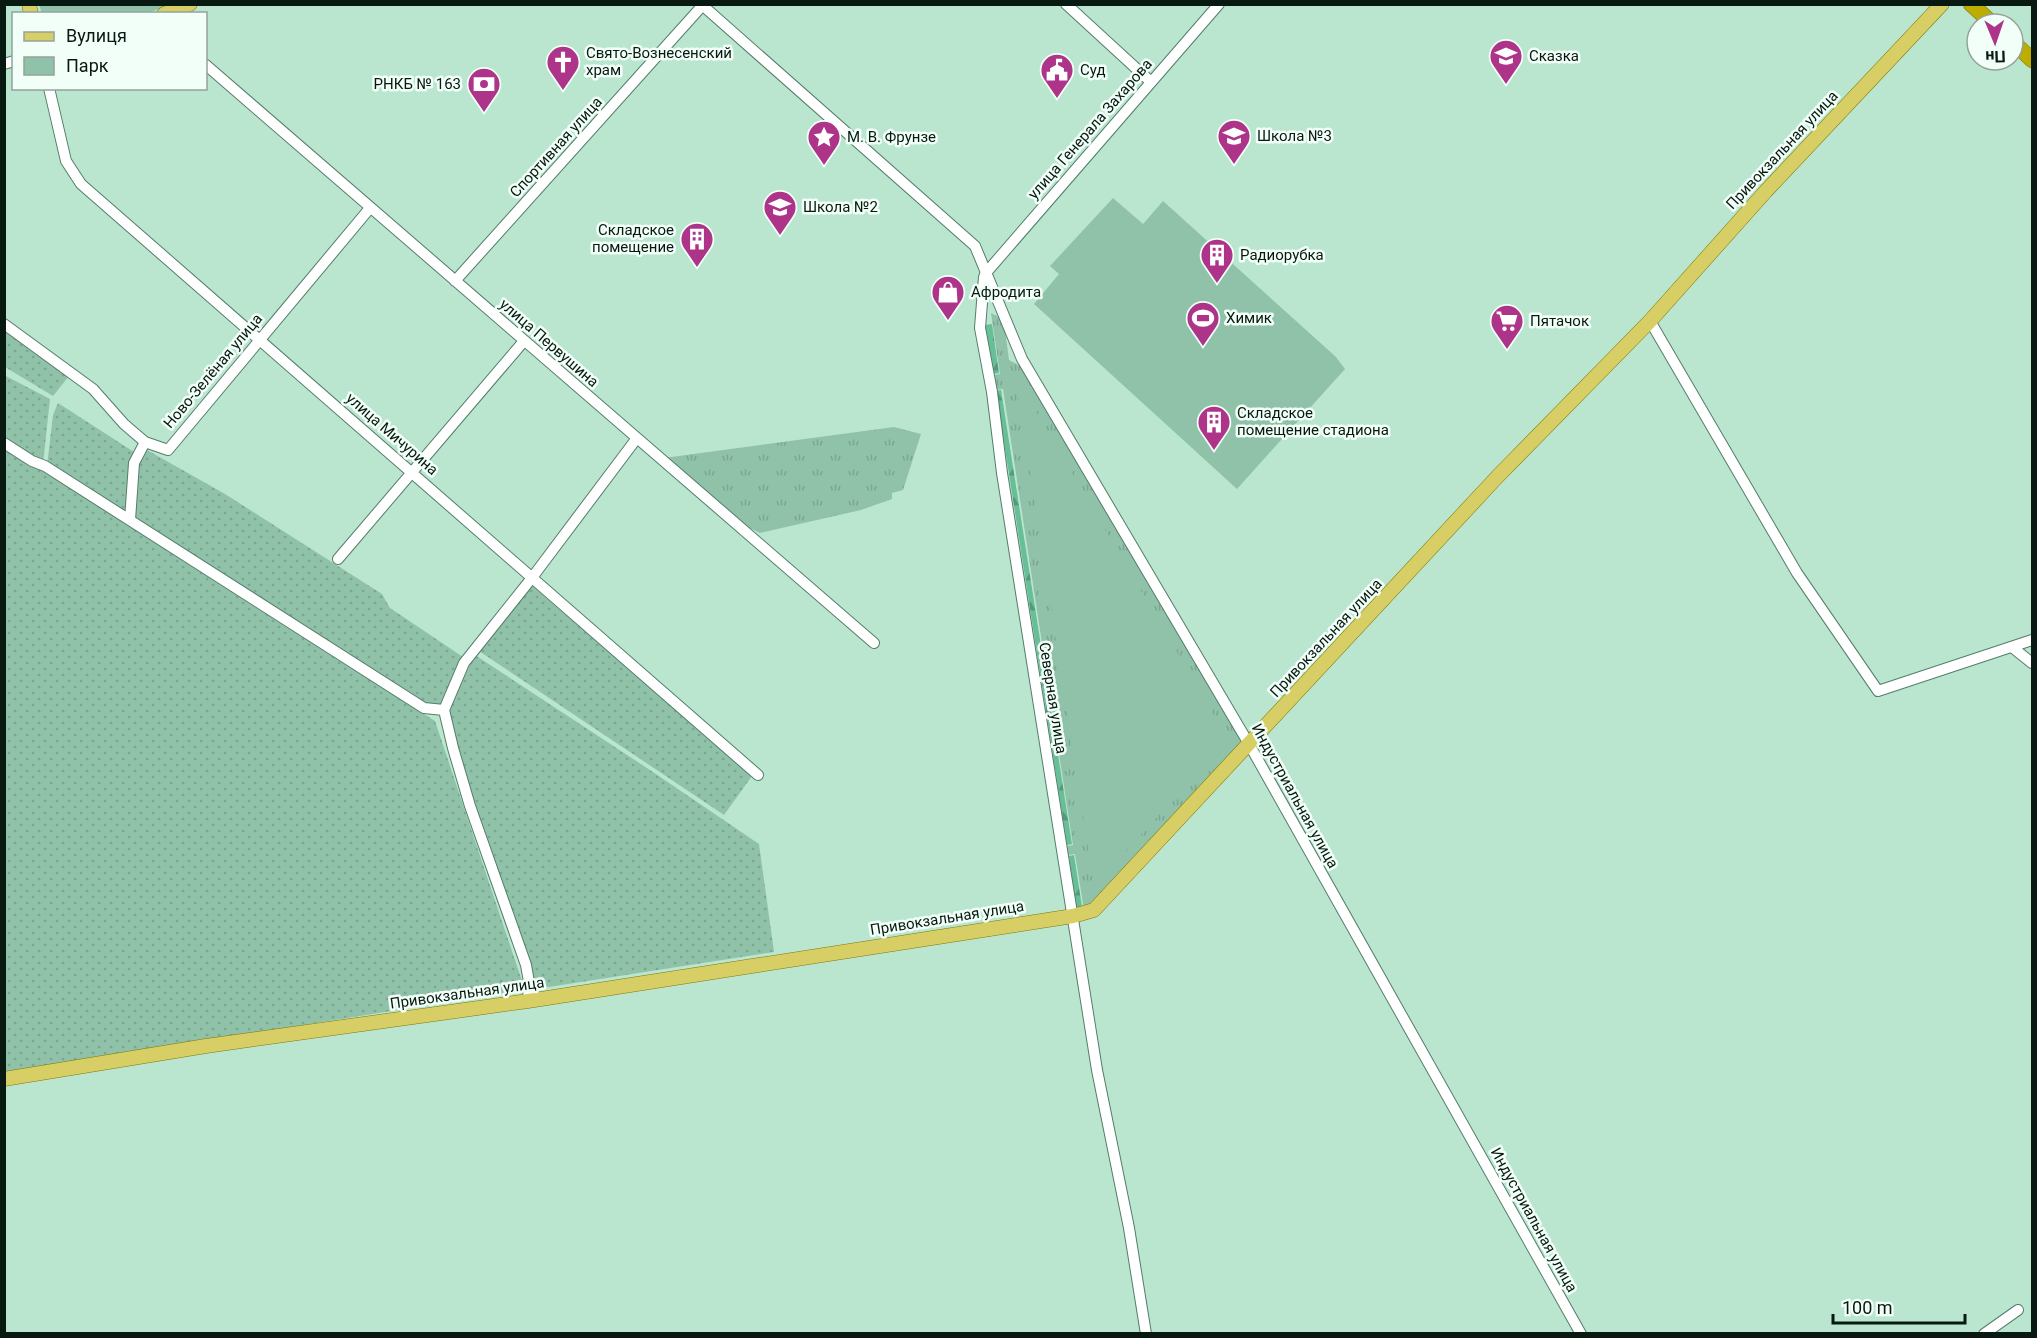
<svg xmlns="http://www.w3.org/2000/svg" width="2037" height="1338" viewBox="0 0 2037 1338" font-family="Roboto,sans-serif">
  <defs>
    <pattern id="grass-tufts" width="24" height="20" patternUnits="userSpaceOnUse" patternTransform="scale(1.5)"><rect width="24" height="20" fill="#90c2a9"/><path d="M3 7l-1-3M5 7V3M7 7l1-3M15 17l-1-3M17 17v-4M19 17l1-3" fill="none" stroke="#7ba690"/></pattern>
    <pattern id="forest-firs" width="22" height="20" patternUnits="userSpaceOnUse" patternTransform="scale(1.5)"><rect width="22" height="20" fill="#68bf97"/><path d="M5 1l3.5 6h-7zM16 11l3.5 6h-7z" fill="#549a7a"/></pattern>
    <pattern id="garden-dots" width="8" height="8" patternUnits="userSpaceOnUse" patternTransform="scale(1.5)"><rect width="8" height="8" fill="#90c2a9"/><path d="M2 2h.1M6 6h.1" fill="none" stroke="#7ba690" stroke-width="1.8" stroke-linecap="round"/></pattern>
  </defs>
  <rect width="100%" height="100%" fill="#bae6d0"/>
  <path fill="url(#grass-tufts)" d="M991 313 999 317 1005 330 1009 360 1024 368 1243 743 1094 906 1084 910 1075 854 1068 855 1067 846 1073 845 1003 389 996 390 994 375 1000 374Z
    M894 427 921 434 903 490 892 493V499L861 510 760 533 746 526 664 458Z"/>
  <path fill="url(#forest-firs)" d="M992 324 999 373 993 374 985 325Z
    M1001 390 1072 844 1067 845 996 391Z
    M1074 855 1082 907 1076 908 1069 856Z"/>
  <path fill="#90c2a9" d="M39 5H171L144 14 42 13Z
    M1113 198 1143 224 1163 201 1336 357 1345 369 1237 489 1034 304 1059 274 1050 266Z
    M1015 376 1228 739 1094 886Z"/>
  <path fill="url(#garden-dots)" d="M5 329 69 376 53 396 5 367Z
    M4 375 50 399 43 464 5 440Z
    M58 403 134 452 125 514 47 466 53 415Z
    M4 445 435 721 525 990 5 1072Z
    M147 450 225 494 382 594 390 608 463 657 440 705H427L133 518 139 455Z
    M531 585 752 776 724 815 479 651Z
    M475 655 650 770 759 844 774 952 536 989 473 803 447 710 468 664Z"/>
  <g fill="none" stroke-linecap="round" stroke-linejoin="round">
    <defs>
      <path id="minor" d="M701 4 975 246 1022 359 1249 744 1581 1334
        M1066 4 1151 82
        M4 64 14 61
        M206 65 874 643
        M49 88 66 161 81 184C305 382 531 579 758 775
        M985 274 1219 4
        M984 277 980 328 992 392 1002 473 1097 1070 1129 1228 1146 1334
        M455 281 702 6
        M1650 321 1797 573 1878 691 2032 640
        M4 324 93 389 124 424 145 442 168 450 370 208
        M4 443 32 461 45 466 424 708 444 710
        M130 520 134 463 145 442
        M338 559 524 341
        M2012 647 2032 663
        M528 1001 529 982 526 965 470 806 453 748 444 710 464 663 531 579 637 438
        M1984 1334 2018 1310"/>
      <path id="major" d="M29 4 31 14
        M164 14 190 4
        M4 1079 206 1046 528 1001 1073 916 1094 910 1498 476 1650 321 1766 191 1942 4"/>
      <path id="highway" d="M1971 4 1993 24
        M2013 42 2032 60"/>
    </defs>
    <use href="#minor" stroke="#547d69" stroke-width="12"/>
    <use href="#major" stroke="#7e7906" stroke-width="15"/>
    <use href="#highway" stroke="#7e7906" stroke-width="16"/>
    <use href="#minor" stroke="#fff" stroke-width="10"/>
    <use href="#major" stroke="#d7ce66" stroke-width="14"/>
    <use href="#highway" stroke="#bdad00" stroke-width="15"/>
  </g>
  <defs>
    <symbol id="school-pin" viewBox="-11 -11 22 30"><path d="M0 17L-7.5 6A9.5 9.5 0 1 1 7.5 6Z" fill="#ad3488" stroke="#f2fff8"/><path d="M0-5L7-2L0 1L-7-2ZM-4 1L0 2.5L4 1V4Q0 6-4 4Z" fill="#fff"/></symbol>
    <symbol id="church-pin" viewBox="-11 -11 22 30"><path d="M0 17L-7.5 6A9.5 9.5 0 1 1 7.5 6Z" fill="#ad3488" stroke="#f2fff8"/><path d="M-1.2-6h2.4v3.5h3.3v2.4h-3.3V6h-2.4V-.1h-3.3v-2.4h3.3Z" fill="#fff"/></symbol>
    <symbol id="civic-pin" viewBox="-11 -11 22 30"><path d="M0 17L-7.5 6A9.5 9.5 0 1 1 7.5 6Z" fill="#ad3488" stroke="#f2fff8"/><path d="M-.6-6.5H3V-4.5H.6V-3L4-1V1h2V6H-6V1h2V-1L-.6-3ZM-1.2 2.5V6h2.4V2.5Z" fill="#fff"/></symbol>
    <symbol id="bank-pin" viewBox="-11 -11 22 30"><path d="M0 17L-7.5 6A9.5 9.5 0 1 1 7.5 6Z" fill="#ad3488" stroke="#f2fff8"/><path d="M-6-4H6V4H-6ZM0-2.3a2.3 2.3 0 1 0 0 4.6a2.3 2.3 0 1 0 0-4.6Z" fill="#fff"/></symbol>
    <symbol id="sight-pin" viewBox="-11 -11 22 30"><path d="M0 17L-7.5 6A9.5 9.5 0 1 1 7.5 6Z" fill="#ad3488" stroke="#f2fff8"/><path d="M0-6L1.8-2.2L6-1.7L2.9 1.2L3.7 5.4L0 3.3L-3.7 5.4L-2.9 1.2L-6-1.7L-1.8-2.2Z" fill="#fff"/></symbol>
    <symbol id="building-pin" viewBox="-11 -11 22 30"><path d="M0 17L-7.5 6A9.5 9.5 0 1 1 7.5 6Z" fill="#ad3488" stroke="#f2fff8"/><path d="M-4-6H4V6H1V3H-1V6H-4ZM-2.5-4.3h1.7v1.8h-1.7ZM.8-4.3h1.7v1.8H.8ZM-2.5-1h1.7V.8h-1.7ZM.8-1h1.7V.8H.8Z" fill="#fff"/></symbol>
    <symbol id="shop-pin" viewBox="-11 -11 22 30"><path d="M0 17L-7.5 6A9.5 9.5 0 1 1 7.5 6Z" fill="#ad3488" stroke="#f2fff8"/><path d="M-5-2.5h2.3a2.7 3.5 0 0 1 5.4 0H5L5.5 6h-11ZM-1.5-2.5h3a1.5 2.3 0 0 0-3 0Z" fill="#fff"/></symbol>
    <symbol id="stadium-pin" viewBox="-11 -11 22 30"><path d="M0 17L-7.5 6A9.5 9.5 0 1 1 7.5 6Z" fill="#ad3488" stroke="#f2fff8"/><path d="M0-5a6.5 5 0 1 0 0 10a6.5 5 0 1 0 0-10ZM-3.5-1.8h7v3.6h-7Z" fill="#fff"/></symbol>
    <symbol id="supermarket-pin" viewBox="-11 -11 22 30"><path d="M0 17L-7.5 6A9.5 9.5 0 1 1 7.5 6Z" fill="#ad3488" stroke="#f2fff8"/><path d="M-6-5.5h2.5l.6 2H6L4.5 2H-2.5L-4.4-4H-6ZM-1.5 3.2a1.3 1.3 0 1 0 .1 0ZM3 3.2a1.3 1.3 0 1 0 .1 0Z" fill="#fff"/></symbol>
  </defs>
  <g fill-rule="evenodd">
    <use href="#school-pin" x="1487" y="37" width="38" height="52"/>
    <use href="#church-pin" x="544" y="43" width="38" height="52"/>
    <use href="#civic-pin" x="1038" y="51" width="38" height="52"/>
    <use href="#bank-pin" x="465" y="65" width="38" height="52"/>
    <use href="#school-pin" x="1215" y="117" width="38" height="52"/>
    <use href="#sight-pin" x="805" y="118" width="38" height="52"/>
    <use href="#school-pin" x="761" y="188" width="38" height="52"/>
    <use href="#building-pin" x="678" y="220" width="38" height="52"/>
    <use href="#building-pin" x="1198" y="236" width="38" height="52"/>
    <use href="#shop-pin" x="929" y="273" width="38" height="52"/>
    <use href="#stadium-pin" x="1184" y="299" width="38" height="52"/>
    <use href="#supermarket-pin" x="1488" y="302" width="38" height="52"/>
    <use href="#building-pin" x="1195" y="403" width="38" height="52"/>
  </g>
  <g text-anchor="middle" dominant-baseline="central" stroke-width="5" stroke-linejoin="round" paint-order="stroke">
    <g font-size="15" fill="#081912" stroke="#f2fff8" text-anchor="start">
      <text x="586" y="53">Свято-Вознесенский<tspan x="586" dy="17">храм</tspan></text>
      <text x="1529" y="56">Сказка</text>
      <text x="1080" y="70">Суд</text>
      <text x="461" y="84" text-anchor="end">РНКБ № 163</text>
      <text x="1257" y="136">Школа №3</text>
      <text x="847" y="137">М. В. Фрунзе</text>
      <text x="803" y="207">Школа №2</text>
      <text x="674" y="230" text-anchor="end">Складское<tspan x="674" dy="17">помещение</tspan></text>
      <text x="1240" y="255">Радиорубка</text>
      <text x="971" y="292">Афродита</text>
      <text x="1226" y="318">Химик</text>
      <text x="1530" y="321">Пятачок</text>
      <text x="1237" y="413">Складское<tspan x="1237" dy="17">помещение стадиона</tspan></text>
    </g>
    <g font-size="15" fill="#081912" stroke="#f2fff8">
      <text transform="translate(1090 129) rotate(-49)">улица Генерала Захарова</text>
      <text transform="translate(556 147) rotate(-48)">Спортивная улица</text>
      <text transform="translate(1782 150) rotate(-47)">Привокзальная улица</text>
      <text transform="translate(549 343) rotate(41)">улица Первушина</text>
      <text transform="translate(213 371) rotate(-50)">Ново-Зелёная улица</text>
      <text transform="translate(392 434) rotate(41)">улица Мичурина</text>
      <text transform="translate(1326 638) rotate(-47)">Привокзальная улица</text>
      <text transform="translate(1053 698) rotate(81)">Северная улица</text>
      <text transform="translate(1295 796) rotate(61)">Индустриальная улица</text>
      <text transform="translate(947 918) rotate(-9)">Привокзальная улица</text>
      <text transform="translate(467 993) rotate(-8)">Привокзальная улица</text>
      <text transform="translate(1534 1220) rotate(61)">Индустриальная улица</text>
    </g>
  </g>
  <rect width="2037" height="1338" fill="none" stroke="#081912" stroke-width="12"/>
  <rect x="12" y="12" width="195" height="78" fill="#f2fff8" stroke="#94a39c" stroke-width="1.5"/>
  <rect x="24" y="32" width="30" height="9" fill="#d7ce66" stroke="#94a39c" stroke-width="1.5"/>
  <text x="66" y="42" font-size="18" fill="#081912">Вулиця</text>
  <rect x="24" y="57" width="30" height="18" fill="#90c2a9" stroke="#94a39c" stroke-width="1.5"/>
  <text x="66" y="72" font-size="18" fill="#081912">Парк</text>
  <g transform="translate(1995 42) rotate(178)"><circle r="28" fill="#f2fff8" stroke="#94a39c" stroke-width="1.5"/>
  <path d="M0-4.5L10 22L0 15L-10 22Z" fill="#ad3488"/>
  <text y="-9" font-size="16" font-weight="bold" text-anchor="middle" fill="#081912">Пн</text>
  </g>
  <path d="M1833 1314v9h132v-9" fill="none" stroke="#081912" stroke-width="3"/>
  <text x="1842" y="1314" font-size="18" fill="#081912" stroke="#f2fff8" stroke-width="4.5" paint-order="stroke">100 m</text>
</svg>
